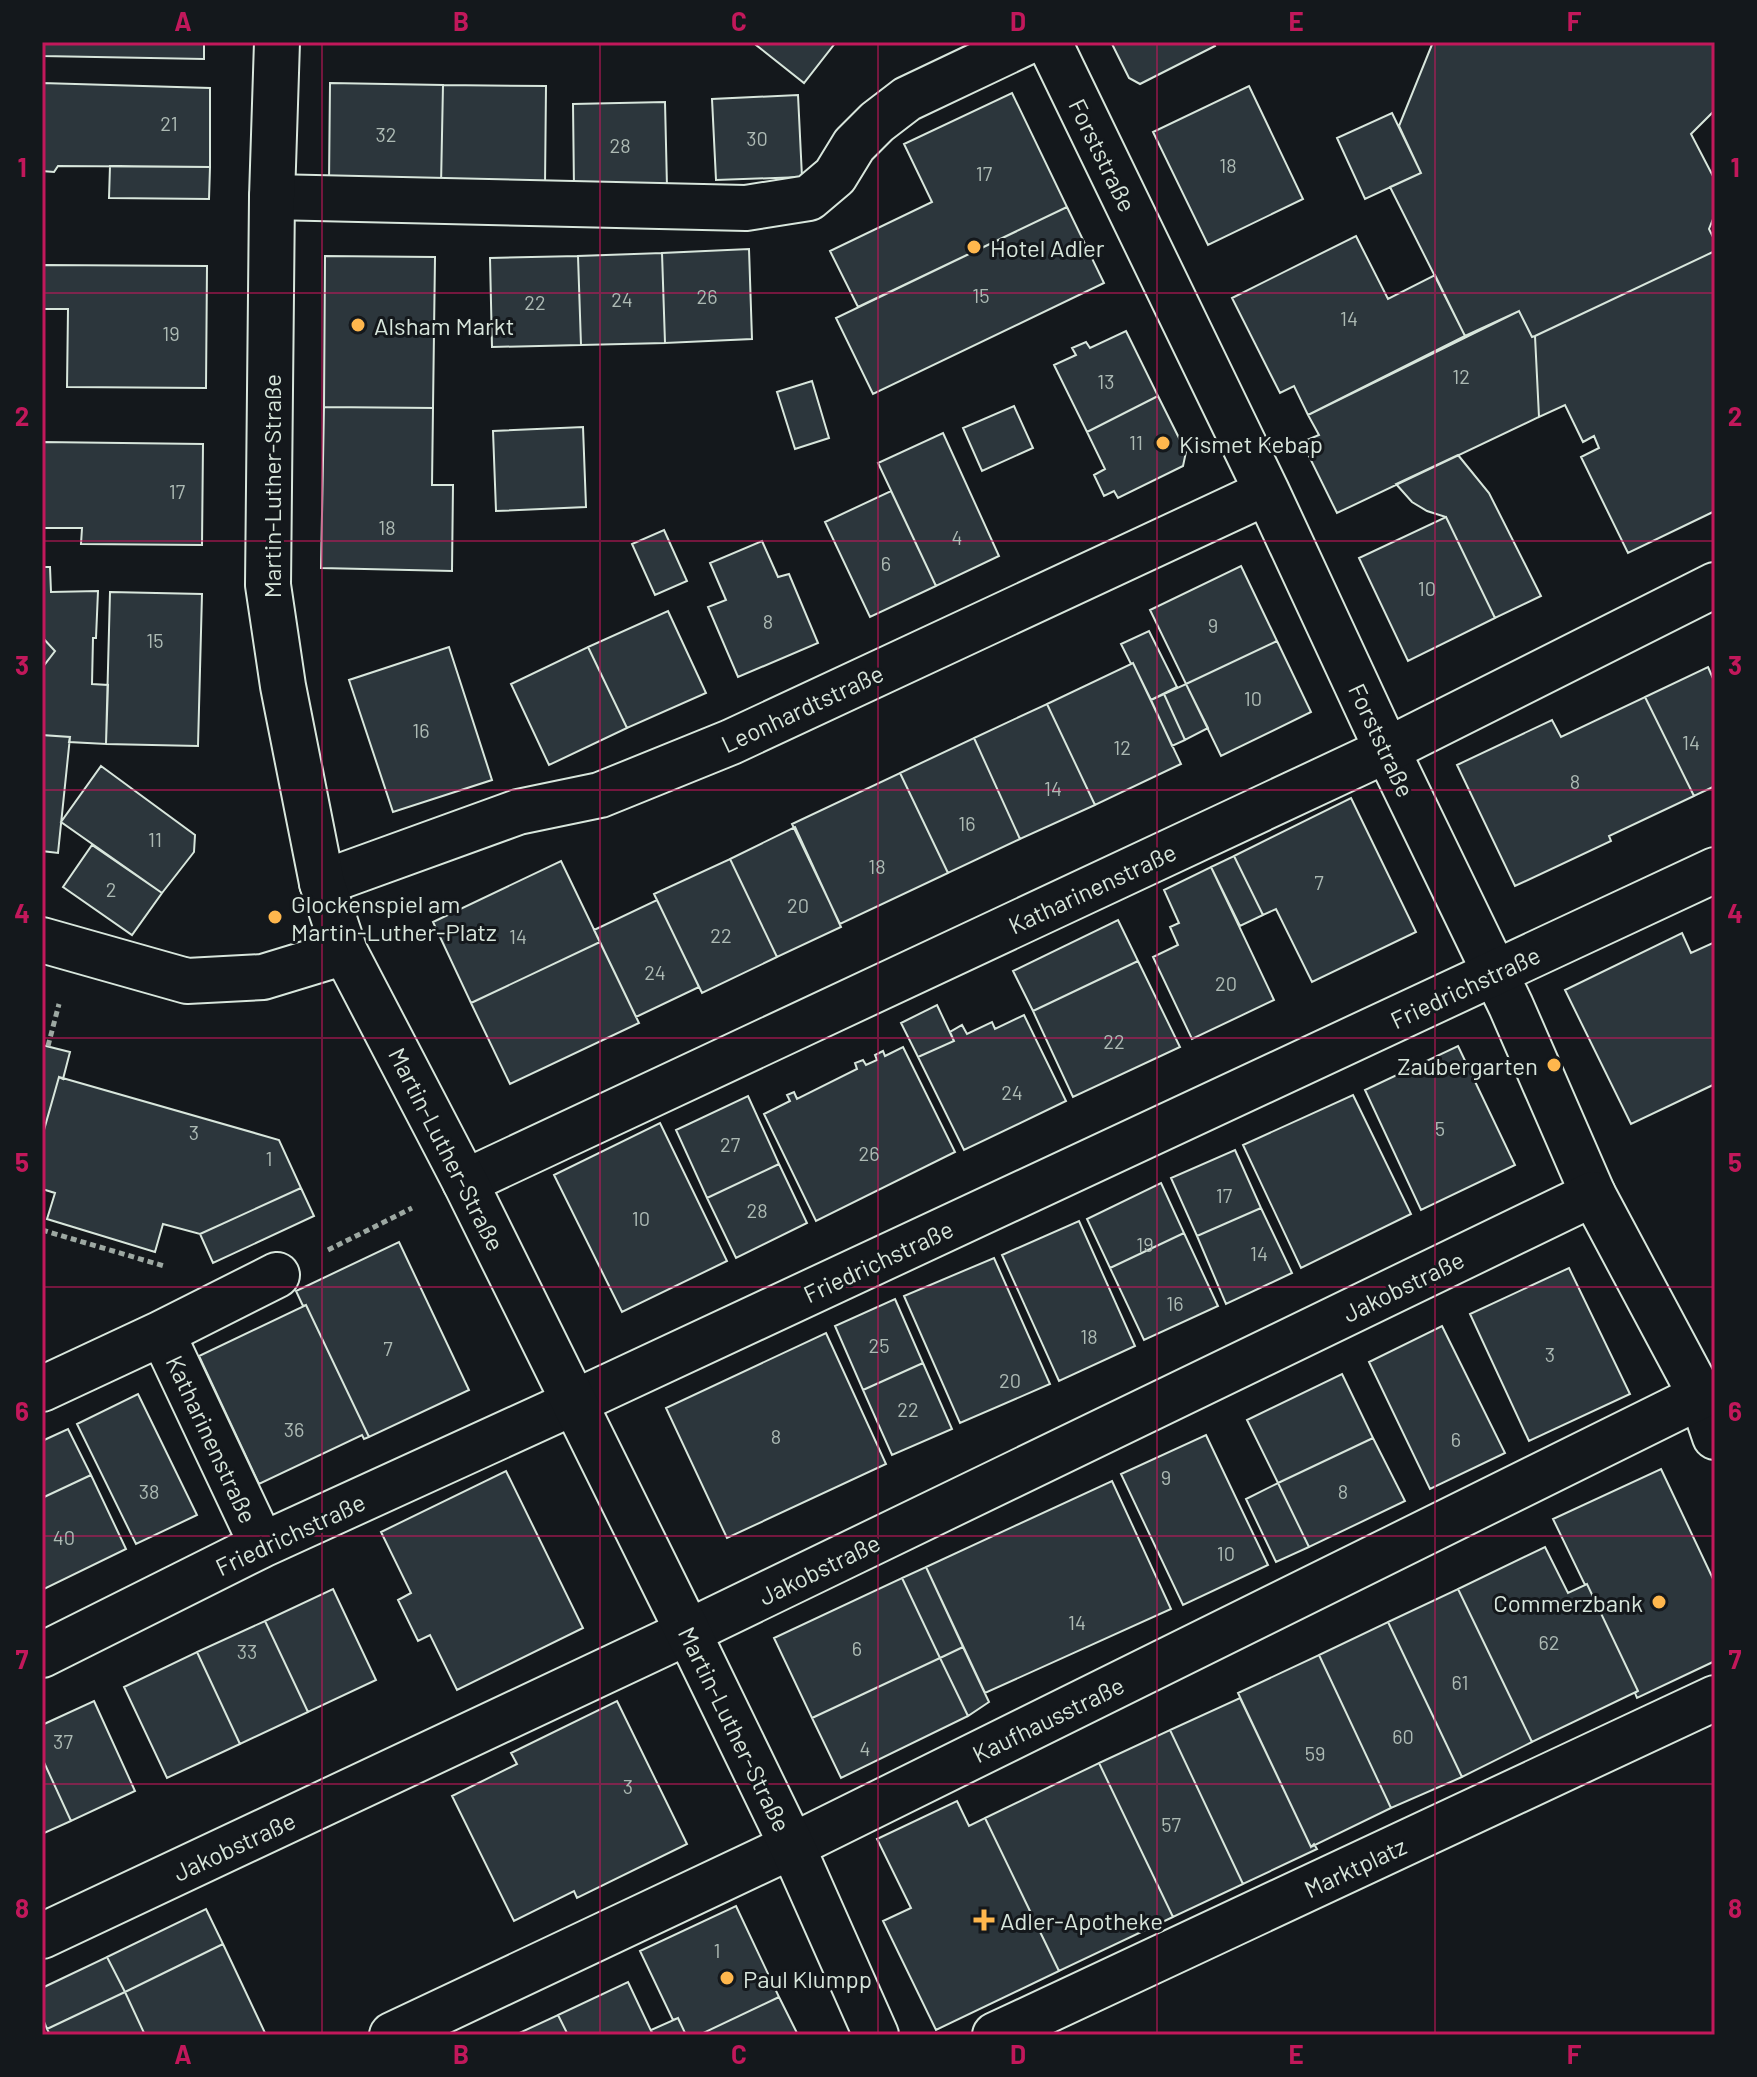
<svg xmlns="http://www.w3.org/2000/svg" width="1757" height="2077" viewBox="0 0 1757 2077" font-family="Barlow,sans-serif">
  <rect width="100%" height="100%" fill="#14181c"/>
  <path fill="#2c363c" stroke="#d8e6dc" stroke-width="2" d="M42 42H204V59L42 56Z
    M758 42H836L804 83 756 45Z
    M1111 42H1213L1215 46 1140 84 1129 78Z
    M1433 42H1715V110L1691 134 1715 180V214L1709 229 1715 241V251L1535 336 1532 337 1519 311 1465 336 1390 187 1421 173 1399 126Z
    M42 83 210 88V167L58 166 54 172 42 171Z
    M330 83 443 85 441 185 329 183Z
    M443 85 546 86 545 186 441 185Z
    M1249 86 1303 199 1208 245 1153 132Z
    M1012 93 1067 207 858 307 830 251 932 202 904 144Z
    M798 95 802 177 716 180 712 99Z
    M665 102 667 187 574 189 573 104Z
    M1392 113 1421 173 1365 199 1337 138Z
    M110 166 210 167 209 199 109 198Z
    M1067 207 1104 283 873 394 836 318Z
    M1356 236 1388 299 1435 275 1465 336 1308 415 1294 386 1280 393 1232 298Z
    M749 249 752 339 665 343 662 253Z
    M1715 251V511L1628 553 1581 457 1599 448 1594 436 1583 442 1565 405 1539 417 1535 336Z
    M662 253 665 343 581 345 578 256Z
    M325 256 435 257 433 408 324 407Z
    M578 256 581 345 492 347 490 258Z
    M45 265 207 266 206 388 67 387 68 309H43L42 269Z
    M1519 311 1532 337 1535 336 1539 417 1337 513 1302 442 1319 435 1308 415Z
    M1126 331 1158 396 1087 432 1054 365 1076 355 1072 348 1086 342 1090 348Z
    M812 381 829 438 795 449 777 392Z
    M1158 396 1186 452 1183 466 1118 498 1114 491 1104 496 1094 475 1105 469 1087 432Z
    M1014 406 1033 448 982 471 963 428Z
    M324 407 433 408 432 485H453L452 571 321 568Z
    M583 427 586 507 496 511 493 431Z
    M943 433 999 556 936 586 878 463Z
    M42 442 203 444 202 545 81 544 82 528H42Z
    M1458 455 1489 493 1541 596 1495 618 1446 517 1427 511 1412 502 1396 484Z
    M891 491 936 586 870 617 825 522Z
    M1446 517 1495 618 1408 661 1359 558Z
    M664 530 687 581 655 595 632 544Z
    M762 541 778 577 789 574 818 643 738 677 708 607 726 600 710 563Z
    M1241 566 1277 641 1186 684 1150 610Z
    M42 567H50L51 592 98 591 96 638H93L92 684 108 685 106 744 69 742 70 737 42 735V668L55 651 42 637Z
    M110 592 202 594 198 746 106 744Z
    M668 611 706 693 627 728 588 647Z
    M1149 631 1177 687 1151 700 1133 663 1131 664 1121 644Z
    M42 637 55 651 42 668Z
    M1277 641 1311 712 1221 756 1186 684Z
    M449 647 492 780 393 812 349 680Z
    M588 647 627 728 549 765 511 684Z
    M1133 663 1181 764 1095 805 1047 704Z
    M1708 667 1715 683V786L1694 796 1645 697Z
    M1186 684 1208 728 1185 740 1164 694Z
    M1164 694 1185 740 1172 746 1151 700Z
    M1645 697 1694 796 1609 836 1611 841 1515 886 1457 765 1552 720 1561 737Z
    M1047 704 1095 805 1020 839 974 738Z
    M42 735 70 737 58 853 42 851Z
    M974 738 1020 839 948 873 900 773Z
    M101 766 195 835 194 852 162 893 61 822Z
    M900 773 948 873 840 924 792 824Z
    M1351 798 1416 932 1312 982 1276 909 1263 915 1234 856Z
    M795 827 841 927 777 957 730 859Z
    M92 845 162 893 132 935 63 887Z
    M1234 856 1263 915 1240 926 1211 867Z
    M730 859 777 957 702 993 654 894Z
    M561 861 600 942 471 1003 433 922Z
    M1211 867 1274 1000 1192 1039 1153 957 1178 945 1170 927 1179 923 1164 890Z
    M657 900 699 987 636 1017 594 930Z
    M1118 920 1138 961 1033 1011 1013 971Z
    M1682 933 1691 953 1715 942V1084L1631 1124 1565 990Z
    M600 942 639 1023 510 1084 471 1003Z
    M1138 961 1180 1047 1073 1097 1033 1011Z
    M937 1005 954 1041 918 1057 901 1023Z
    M1024 1015 1066 1101 964 1150 918 1057 954 1041 950 1032 962 1025 967 1034 992 1022 995 1029Z
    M42 1045 70 1052 63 1079 59 1077 42 1137Z
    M1458 1046 1515 1165 1421 1210 1365 1090Z
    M903 1047 955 1152 816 1221 764 1114 790 1101 787 1095 794 1092 797 1099 857 1069 855 1063 863 1060 866 1065 877 1060 875 1055 883 1051 885 1056Z
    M59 1077 279 1140 301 1188 200 1234 163 1224 155 1252 47 1219 55 1193 42 1189V1137Z
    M1353 1095 1411 1214 1301 1268 1243 1145Z
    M748 1096 779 1164 707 1198 676 1130Z
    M660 1123 727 1261 622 1312 554 1175Z
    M1235 1150 1261 1208 1197 1236 1171 1178Z
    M779 1164 807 1223 736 1258 707 1198Z
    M1161 1183 1184 1233 1110 1268 1087 1219Z
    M301 1188 314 1216 213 1263 200 1234Z
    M1261 1208 1292 1273 1226 1304 1197 1236Z
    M1079 1221 1135 1346 1059 1381 1002 1255Z
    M1184 1233 1218 1306 1144 1340 1110 1268Z
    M399 1242 469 1390 369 1437 306 1305 303 1306 296 1291Z
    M994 1258 1050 1384 960 1423 904 1296Z
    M1569 1268 1630 1394 1529 1441 1470 1314Z
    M895 1299 923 1363 863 1390 835 1326Z
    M306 1305 369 1437 364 1439 362 1435 259 1484 199 1356Z
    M1442 1326 1505 1453 1430 1489 1369 1362Z
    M826 1333 886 1464 727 1538 666 1408Z
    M923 1363 952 1429 892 1455 863 1390Z
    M1342 1374 1373 1438 1278 1483 1247 1420Z
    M138 1394 197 1515 136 1544 77 1424Z
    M68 1429 91 1475 42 1498V1441Z
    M1206 1435 1268 1565 1183 1605 1121 1474Z
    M1373 1438 1405 1501 1309 1547 1278 1483Z
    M1661 1469 1715 1583V1661L1637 1698 1635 1693 1638 1691 1587 1584 1585 1585 1553 1519Z
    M506 1471 583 1628 457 1690 430 1635 418 1641 398 1600 411 1593 381 1532Z
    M91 1475 126 1549 42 1590V1498Z
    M1112 1481 1171 1609 985 1693 926 1567Z
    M1278 1483 1309 1547 1276 1562 1246 1499Z
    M1545 1547 1568 1593 1587 1584 1638 1691 1532 1742 1458 1589Z
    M926 1567 963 1647 940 1658 902 1578Z
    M902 1578 940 1658 812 1718 774 1638Z
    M333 1589 376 1680 308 1712 265 1621Z
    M1458 1589 1532 1742 1462 1777 1388 1622Z
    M265 1621 308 1712 240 1744 197 1652Z
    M1388 1622 1462 1777 1391 1808 1319 1655Z
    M963 1647 989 1702 968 1716 940 1658Z
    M197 1652 240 1744 167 1778 124 1687Z
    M1319 1655 1391 1808 1311 1847 1238 1693Z
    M940 1658 968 1716 841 1778 812 1718Z
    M1240 1698 1311 1847 1314 1844 1317 1849 1243 1884 1170 1730Z
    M94 1701 135 1791 71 1821 42 1758V1725Z
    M617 1701 687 1844 577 1898 574 1891 514 1921 452 1796 517 1764 511 1753Z
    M1170 1730 1243 1884 1173 1917 1099 1763Z
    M42 1758 71 1821 42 1834Z
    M1099 1763 1173 1917 1059 1971 985 1818Z
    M957 1801 969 1826 985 1818 1059 1971 936 2030 883 1921 911 1908 877 1839Z
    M736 1906 779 1997 699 2035H686L678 2018 673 2020 640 1951Z
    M206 1909 223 1944 125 1992 107 1957Z
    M223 1944 266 2035H145L125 1992Z
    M107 1957 125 1992 47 2029 42 2017V1988Z
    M628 1982 653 2035H568L558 2015Z
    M125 1992 145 2035H50L47 2029Z
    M779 1997 798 2035H699Z
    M558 2015 568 2035H515Z
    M678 2018 686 2035H653L651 2030Z"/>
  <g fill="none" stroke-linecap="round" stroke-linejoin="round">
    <defs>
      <path id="pedestrian" d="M1387 750 1511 1006 1593 1194
        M1701 1396 1715 1437
        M995 2035 1715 1698"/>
      <path id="minor" d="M1049 42 1267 492 1387 750
        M272 197 746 208 809 198 835 176 854 145 877 122 907 99 1027 42
        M322 883 518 812 600 795 731 742 1267 492
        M465 1182 1387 750 1715 585
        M162 1333 277 1275
        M42 1389 162 1333 262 1545
        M42 1655 262 1545 575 1402 1715 870
        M42 1936 688 1632 1593 1194 1701 1396 792 1846 392 2035"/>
      <path id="secondary" d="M277 42 272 197 268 585 283 686 322 883 345 952 465 1182 688 1632 792 1846 876 2035
        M42 940 187 981 263 977 345 952"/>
    </defs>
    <use href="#pedestrian" stroke="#d8e6dc" stroke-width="48"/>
    <use href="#minor" stroke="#d8e6dc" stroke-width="48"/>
    <use href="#secondary" stroke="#d8e6dc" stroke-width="48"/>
    <path stroke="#9da8a2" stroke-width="5" stroke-dasharray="6 4" stroke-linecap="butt" d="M48 1046 59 1004
      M42 1230 164 1266
      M328 1250 412 1208"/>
    <use href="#pedestrian" stroke="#14181c" stroke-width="44"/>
    <use href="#minor" stroke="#14181c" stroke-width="44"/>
    <use href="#secondary" stroke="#14181c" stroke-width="44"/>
  </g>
  <path fill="none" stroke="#c2185b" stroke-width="2" stroke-opacity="0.55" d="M322 42V2035M600 42V2035M878 42V2035M1157 42V2035M1435 42V2035M42 293H1715M42 541H1715M42 790H1715M42 1038H1715M42 1287H1715M42 1536H1715M42 1784H1715"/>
  <g fill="#ffb74d" stroke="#14181c" stroke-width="3">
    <circle cx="974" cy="247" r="8"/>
    <circle cx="358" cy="325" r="8"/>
    <circle cx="1163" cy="443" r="8"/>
    <circle cx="275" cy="917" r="8"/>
    <circle cx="1554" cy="1065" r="8"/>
    <circle cx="1659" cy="1602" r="8"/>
    <path d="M980 1908h8v8h8v8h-8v8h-8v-8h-8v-8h8z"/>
    <circle cx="727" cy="1978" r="8"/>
  </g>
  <g text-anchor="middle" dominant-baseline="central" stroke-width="6" stroke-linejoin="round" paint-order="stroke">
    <g font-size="20" fill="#adbab4">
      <text x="169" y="123">21</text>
      <text x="386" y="134">32</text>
      <text x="757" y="138">30</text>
      <text x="620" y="145">28</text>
      <text x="1228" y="165">18</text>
      <text x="984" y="173">17</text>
      <text x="981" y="295">15</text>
      <text x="707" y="296">26</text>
      <text x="622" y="299">24</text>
      <text x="535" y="302">22</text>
      <text x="1349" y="318">14</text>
      <text x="171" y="333">19</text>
      <text x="1461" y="376">12</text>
      <text x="1106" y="381">13</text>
      <text x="1136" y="442">11</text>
      <text x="177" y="491">17</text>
      <text x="387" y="527">18</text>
      <text x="957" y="537">4</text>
      <text x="886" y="563">6</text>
      <text x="1427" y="588">10</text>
      <text x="768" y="621">8</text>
      <text x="1213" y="625">9</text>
      <text x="155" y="640">15</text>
      <text x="1253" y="698">10</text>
      <text x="421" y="730">16</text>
      <text x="1691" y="742">14</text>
      <text x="1122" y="747">12</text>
      <text x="1575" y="781">8</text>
      <text x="1053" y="788">14</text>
      <text x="967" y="823">16</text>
      <text x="155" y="839">11</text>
      <text x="877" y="866">18</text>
      <text x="1319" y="882">7</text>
      <text x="111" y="889">2</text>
      <text x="798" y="905">20</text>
      <text x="721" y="935">22</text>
      <text x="518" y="936">14</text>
      <text x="655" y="972">24</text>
      <text x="1226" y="983">20</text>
      <text x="1114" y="1041">22</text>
      <text x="1012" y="1092">24</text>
      <text x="1440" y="1128">5</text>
      <text x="194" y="1132">3</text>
      <text x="730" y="1144">27</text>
      <text x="869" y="1153">26</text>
      <text x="269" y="1158">1</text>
      <text x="1224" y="1195">17</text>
      <text x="757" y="1210">28</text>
      <text x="641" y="1218">10</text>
      <text x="1145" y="1244">19</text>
      <text x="1259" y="1253">14</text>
      <text x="1175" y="1303">16</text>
      <text x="1089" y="1336">18</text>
      <text x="879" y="1345">25</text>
      <text x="388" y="1348">7</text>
      <text x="1550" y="1354">3</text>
      <text x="1010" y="1380">20</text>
      <text x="908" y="1409">22</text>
      <text x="294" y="1429">36</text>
      <text x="776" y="1436">8</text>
      <text x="1456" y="1439">6</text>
      <text x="1166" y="1477">9</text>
      <text x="149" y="1491">38</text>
      <text x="1343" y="1491">8</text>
      <text x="64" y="1537">40</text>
      <text x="1226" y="1553">10</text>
      <text x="1077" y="1622">14</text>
      <text x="1549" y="1642">62</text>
      <text x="857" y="1648">6</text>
      <text x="247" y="1651">33</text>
      <text x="1460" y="1682">61</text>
      <text x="1403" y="1736">60</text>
      <text x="63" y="1741">37</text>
      <text x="865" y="1748">4</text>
      <text x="1315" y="1753">59</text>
      <text x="628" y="1786">3</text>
      <text x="1171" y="1824">57</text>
      <text x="717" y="1950">1</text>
    </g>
    <g font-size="24" fill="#d8e6dc" stroke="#14181c">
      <text transform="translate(1103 155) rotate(64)">Forststraße</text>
      <text transform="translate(271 486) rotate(-90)">Martin-Luther-Straße</text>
      <text transform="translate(802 708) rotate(-25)">Leonhardtstraße</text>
      <text transform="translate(1382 740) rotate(65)">Forststraße</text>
      <text transform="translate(1092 888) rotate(-25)">Katharinenstraße</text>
      <text transform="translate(1465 987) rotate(-25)">Friedrichstraße</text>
      <text transform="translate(447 1149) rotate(63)">Martin-Luther-Straße</text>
      <text transform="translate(878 1261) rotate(-25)">Friedrichstraße</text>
      <text transform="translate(1403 1286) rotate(-26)">Jakobstraße</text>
      <text transform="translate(212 1439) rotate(65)">Katharinenstraße</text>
      <text transform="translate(290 1534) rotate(-25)">Friedrichstraße</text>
      <text transform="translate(819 1569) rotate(-26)">Jakobstraße</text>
      <text transform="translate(1048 1719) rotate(-26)">Kaufhausstraße</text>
      <text transform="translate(735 1729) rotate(64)">Martin-Luther-Straße</text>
      <text transform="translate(234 1846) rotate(-25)">Jakobstraße</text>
      <text transform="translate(1355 1867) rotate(-25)">Marktplatz</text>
    </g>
    <g font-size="24" fill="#d8e6dc" stroke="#14181c" text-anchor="start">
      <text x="990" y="247">Hotel Adler</text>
      <text x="374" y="325">Alsham Markt</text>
      <text x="1179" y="443">Kismet Kebap</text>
      <text x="291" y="903">Glockenspiel am<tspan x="291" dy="28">Martin-Luther-Platz</tspan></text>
      <text x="1538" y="1065" text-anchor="end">Zaubergarten</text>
      <text x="1643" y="1602" text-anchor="end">Commerzbank</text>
      <text x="1000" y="1920">Adler-Apotheke</text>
      <text x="743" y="1978">Paul Klumpp</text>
    </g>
  </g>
  <rect width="1757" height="2077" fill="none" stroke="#14181c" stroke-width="88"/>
  <rect x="44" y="44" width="1669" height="1989" fill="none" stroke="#c2185b" stroke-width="3"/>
  <g font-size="26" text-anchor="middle" font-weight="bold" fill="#c2185b">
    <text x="183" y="31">A</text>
    <text x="461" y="31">B</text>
    <text x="739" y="31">C</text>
    <text x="1018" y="31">D</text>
    <text x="1296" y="31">E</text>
    <text x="1574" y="31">F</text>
    <text x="22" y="177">1</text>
    <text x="1735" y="177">1</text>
    <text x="22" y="426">2</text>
    <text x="1735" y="426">2</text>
    <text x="22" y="675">3</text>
    <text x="1735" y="675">3</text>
    <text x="22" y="923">4</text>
    <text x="1735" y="923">4</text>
    <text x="22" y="1172">5</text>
    <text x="1735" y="1172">5</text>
    <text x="22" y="1421">6</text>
    <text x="1735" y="1421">6</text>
    <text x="22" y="1669">7</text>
    <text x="1735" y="1669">7</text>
    <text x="22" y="1918">8</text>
    <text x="1735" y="1918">8</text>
    <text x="183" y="2064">A</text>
    <text x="461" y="2064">B</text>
    <text x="739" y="2064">C</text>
    <text x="1018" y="2064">D</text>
    <text x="1296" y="2064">E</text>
    <text x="1574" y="2064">F</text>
  </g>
</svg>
